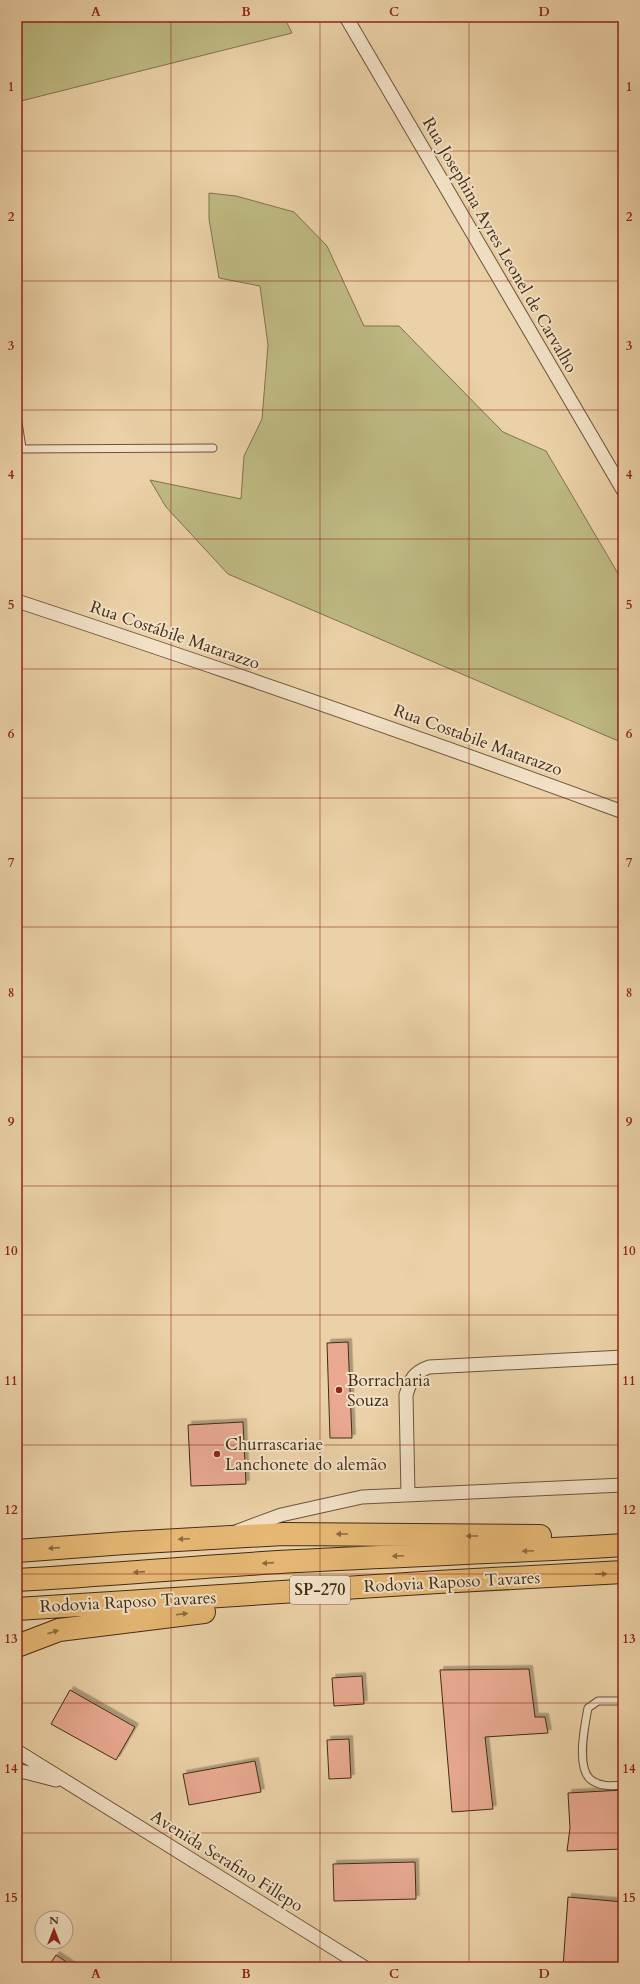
<svg xmlns="http://www.w3.org/2000/svg" width="640" height="1984" viewBox="0 0 640 1984" font-family="Cardo,serif">
  <defs>
    <filter id="shadow"><feDropShadow dx="3.5" dy="-3.5" stdDeviation="0" flood-color="#0004"/></filter>
  </defs>
  <rect width="100%" height="100%" fill="#ebd1a7"/>
  <filter id="stains"><feTurbulence type="fractalNoise" baseFrequency=".005" numOctaves="4"/><feColorMatrix values="0 0 0 0 .2 0 0 0 0 .09 0 0 0 0 .02 0 0 0 .5 -.17"/></filter>
  <radialGradient id="worn" r=".72"><stop offset=".6" stop-color="#630" stop-opacity="0"/><stop offset="1" stop-color="#630" stop-opacity=".3"/></radialGradient>
  <path fill="#beb982" stroke="#80724c" d="M17 17H284L292 33 17 102Z
    M209 193 236 196 294 212 327 246 364 326H399L503 432 546 451 623 582V743L228 574 166 507 150 480 241 499 244 456 262 419 268 345 260 286 219 278 209 219Z"/>
  <path fill="#e8a990" stroke="#412b17" filter="url(#shadow)" d="M348 1342 352 1438H330L327 1343Z
    M243 1422 246 1484 191 1486 188 1425Z
    M529 1669 535 1717H545L548 1733 485 1737 493 1809 452 1812 440 1670Z
    M362 1676 364 1704 334 1706 332 1678Z
    M70 1690 135 1727 116 1760 51 1724Z
    M349 1739 351 1778 329 1779 327 1740Z
    M255 1761 261 1792 189 1805 183 1774Z
    M623 1790V1849L567 1851 570 1828 568 1793Z
    M415 1862 416 1899 334 1901 333 1864Z
    M568 1897 623 1902V1967H563Z
    M56 1955 74 1967H48Z"/>
  <g fill="none" stroke-linecap="round" stroke-linejoin="round">
    <defs>
      <path id="lane" d="M17 416 22 448
        M17 449 213 448
        M623 1701H598L588 1708C585 1724 576 1766 590 1779 599 1787 612 1786 623 1785"/>
      <path id="street" d="M346 17 623 490
        M17 601C220 668 422 738 623 812
        M408 1495 406 1395C411 1379 413 1373 429 1367L623 1357
        M238 1531 281 1515 362 1497 623 1485
        M17 1751 364 1967
        M17 1770 56 1780"/>
      <path id="highway" d="M17 1551 125 1543 284 1534 540 1536
        M17 1580C110 1575 204 1566 297 1561 406 1555 514 1552 623 1545
        M17 1609 438 1582 623 1572
        M17 1646 59 1630 204 1612"/>
    </defs>
    <use href="#lane" stroke="#6c543b" stroke-width="9"/>
    <use href="#street" stroke="#6c543b" stroke-width="15"/>
    <use href="#highway" stroke="#412b17" stroke-width="24"/>
    <use href="#lane" stroke="#f2e1c6" stroke-width="7"/>
    <use href="#street" stroke="#f2e1c6" stroke-width="13"/>
    <use href="#highway" stroke="#e6b874" stroke-width="22"/>
  </g>
  <defs><path id="oneway-solid" d="M-6-.8H1V-3.2L6.5 0L1 3.2V.8H-6Z"/></defs>
  <g fill="#8b6a41">
    <use href="#oneway-solid" transform="translate(342 1534) rotate(180)"/>
    <use href="#oneway-solid" transform="translate(472 1536) rotate(-180)"/>
    <use href="#oneway-solid" transform="translate(184 1539) rotate(177)"/>
    <use href="#oneway-solid" transform="translate(54 1548) rotate(176)"/>
    <use href="#oneway-solid" transform="translate(528 1551) rotate(177)"/>
    <use href="#oneway-solid" transform="translate(398 1556) rotate(177)"/>
    <use href="#oneway-solid" transform="translate(268 1563) rotate(176)"/>
    <use href="#oneway-solid" transform="translate(139 1572) rotate(176)"/>
    <use href="#oneway-solid" transform="translate(601 1574) rotate(-3)"/>
    <use href="#oneway-solid" transform="translate(182 1614) rotate(-7)"/>
    <use href="#oneway-solid" transform="translate(53 1632) rotate(-18)"/>
  </g>
  <path fill="none" stroke="#8f2418" stroke-width="1" stroke-opacity="0.55" d="M171 17V1967M320 17V1967M469 17V1967M17 151H623M17 281H623M17 410H623M17 539H623M17 669H623M17 798H623M17 927H623M17 1057H623M17 1186H623M17 1315H623M17 1445H623M17 1574H623M17 1703H623M17 1833H623"/>
  <g fill="#8f2418" stroke="#f2e1c6" stroke-width="1.5">
    <circle cx="339" cy="1390" r="4"/>
    <circle cx="217" cy="1454" r="4"/>
  </g>
  <g text-anchor="middle" dominant-baseline="central" stroke-width="4" stroke-linejoin="round" paint-order="stroke">
    <rect fill="#f2e1c6" stroke="#76624c" stroke-width="1" x="290" y="1576" width="60" height="28" rx="3"/>
    <g font-size="16" font-weight="bold" fill="#412b17">
      <text x="320" y="1590">SP-270</text>
    </g>
    <g font-size="17" fill="#412b17" stroke="#f2e1c6">
      <text transform="translate(500 245) rotate(60)">Rua Josephina Ayres Leonel de Carvalho</text>
      <text transform="translate(175 635) rotate(19)">Rua Costábile Matarazzo</text>
      <text transform="translate(478 740) rotate(20)">Rua Costabile Matarazzo</text>
      <text transform="translate(452 1582) rotate(-3)">Rodovia Raposo Tavares</text>
      <text transform="translate(128 1602) rotate(-3)">Rodovia Raposo Tavares</text>
      <text transform="translate(227 1861) rotate(32)">Avenida Serafino Fillepo</text>
    </g>
    <g font-size="17" fill="#412b17" stroke="#f2e1c6" text-anchor="start">
      <text x="347" y="1380">Borracharia<tspan x="347" dy="20">Souza</tspan></text>
      <text x="225" y="1444">Churrascariae<tspan x="225" dy="20">Lanchonete do alemão</tspan></text>
    </g>
  </g>
  <rect width="640" height="1984" fill="none" stroke="#ebd1a7" stroke-width="44"/>
  <g transform="translate(54 1930)"><circle r="19" fill="#f2e1c6" stroke="#ab9880"/>
  <path d="M0-3L7 15L0 10L-7 15Z" fill="#8f2418"/>
  <text y="-6" font-size="11" font-weight="bold" text-anchor="middle" fill="#412b17">N</text>
  </g>
  <rect x="22" y="22" width="596" height="1940" fill="none" stroke="#8f2418" stroke-width="1.5"/>
  <g font-size="13" text-anchor="middle" font-weight="bold" fill="#8f2418">
    <text x="96" y="16">A</text>
    <text x="246" y="16">B</text>
    <text x="394" y="16">C</text>
    <text x="544" y="16">D</text>
    <text x="11" y="91">1</text>
    <text x="629" y="91">1</text>
    <text x="11" y="221">2</text>
    <text x="629" y="221">2</text>
    <text x="11" y="350">3</text>
    <text x="629" y="350">3</text>
    <text x="11" y="479">4</text>
    <text x="629" y="479">4</text>
    <text x="11" y="609">5</text>
    <text x="629" y="609">5</text>
    <text x="11" y="738">6</text>
    <text x="629" y="738">6</text>
    <text x="11" y="867">7</text>
    <text x="629" y="867">7</text>
    <text x="11" y="997">8</text>
    <text x="629" y="997">8</text>
    <text x="11" y="1126">9</text>
    <text x="629" y="1126">9</text>
    <text x="11" y="1255">10</text>
    <text x="629" y="1255">10</text>
    <text x="11" y="1385">11</text>
    <text x="629" y="1385">11</text>
    <text x="11" y="1514">12</text>
    <text x="629" y="1514">12</text>
    <text x="11" y="1643">13</text>
    <text x="629" y="1643">13</text>
    <text x="11" y="1773">14</text>
    <text x="629" y="1773">14</text>
    <text x="11" y="1902">15</text>
    <text x="629" y="1902">15</text>
    <text x="96" y="1978">A</text>
    <text x="246" y="1978">B</text>
    <text x="394" y="1978">C</text>
    <text x="544" y="1978">D</text>
  </g>
  <rect width="100%" height="100%" filter="url(#stains)"/>
  <rect width="100%" height="100%" fill="url(#worn)"/>
</svg>
